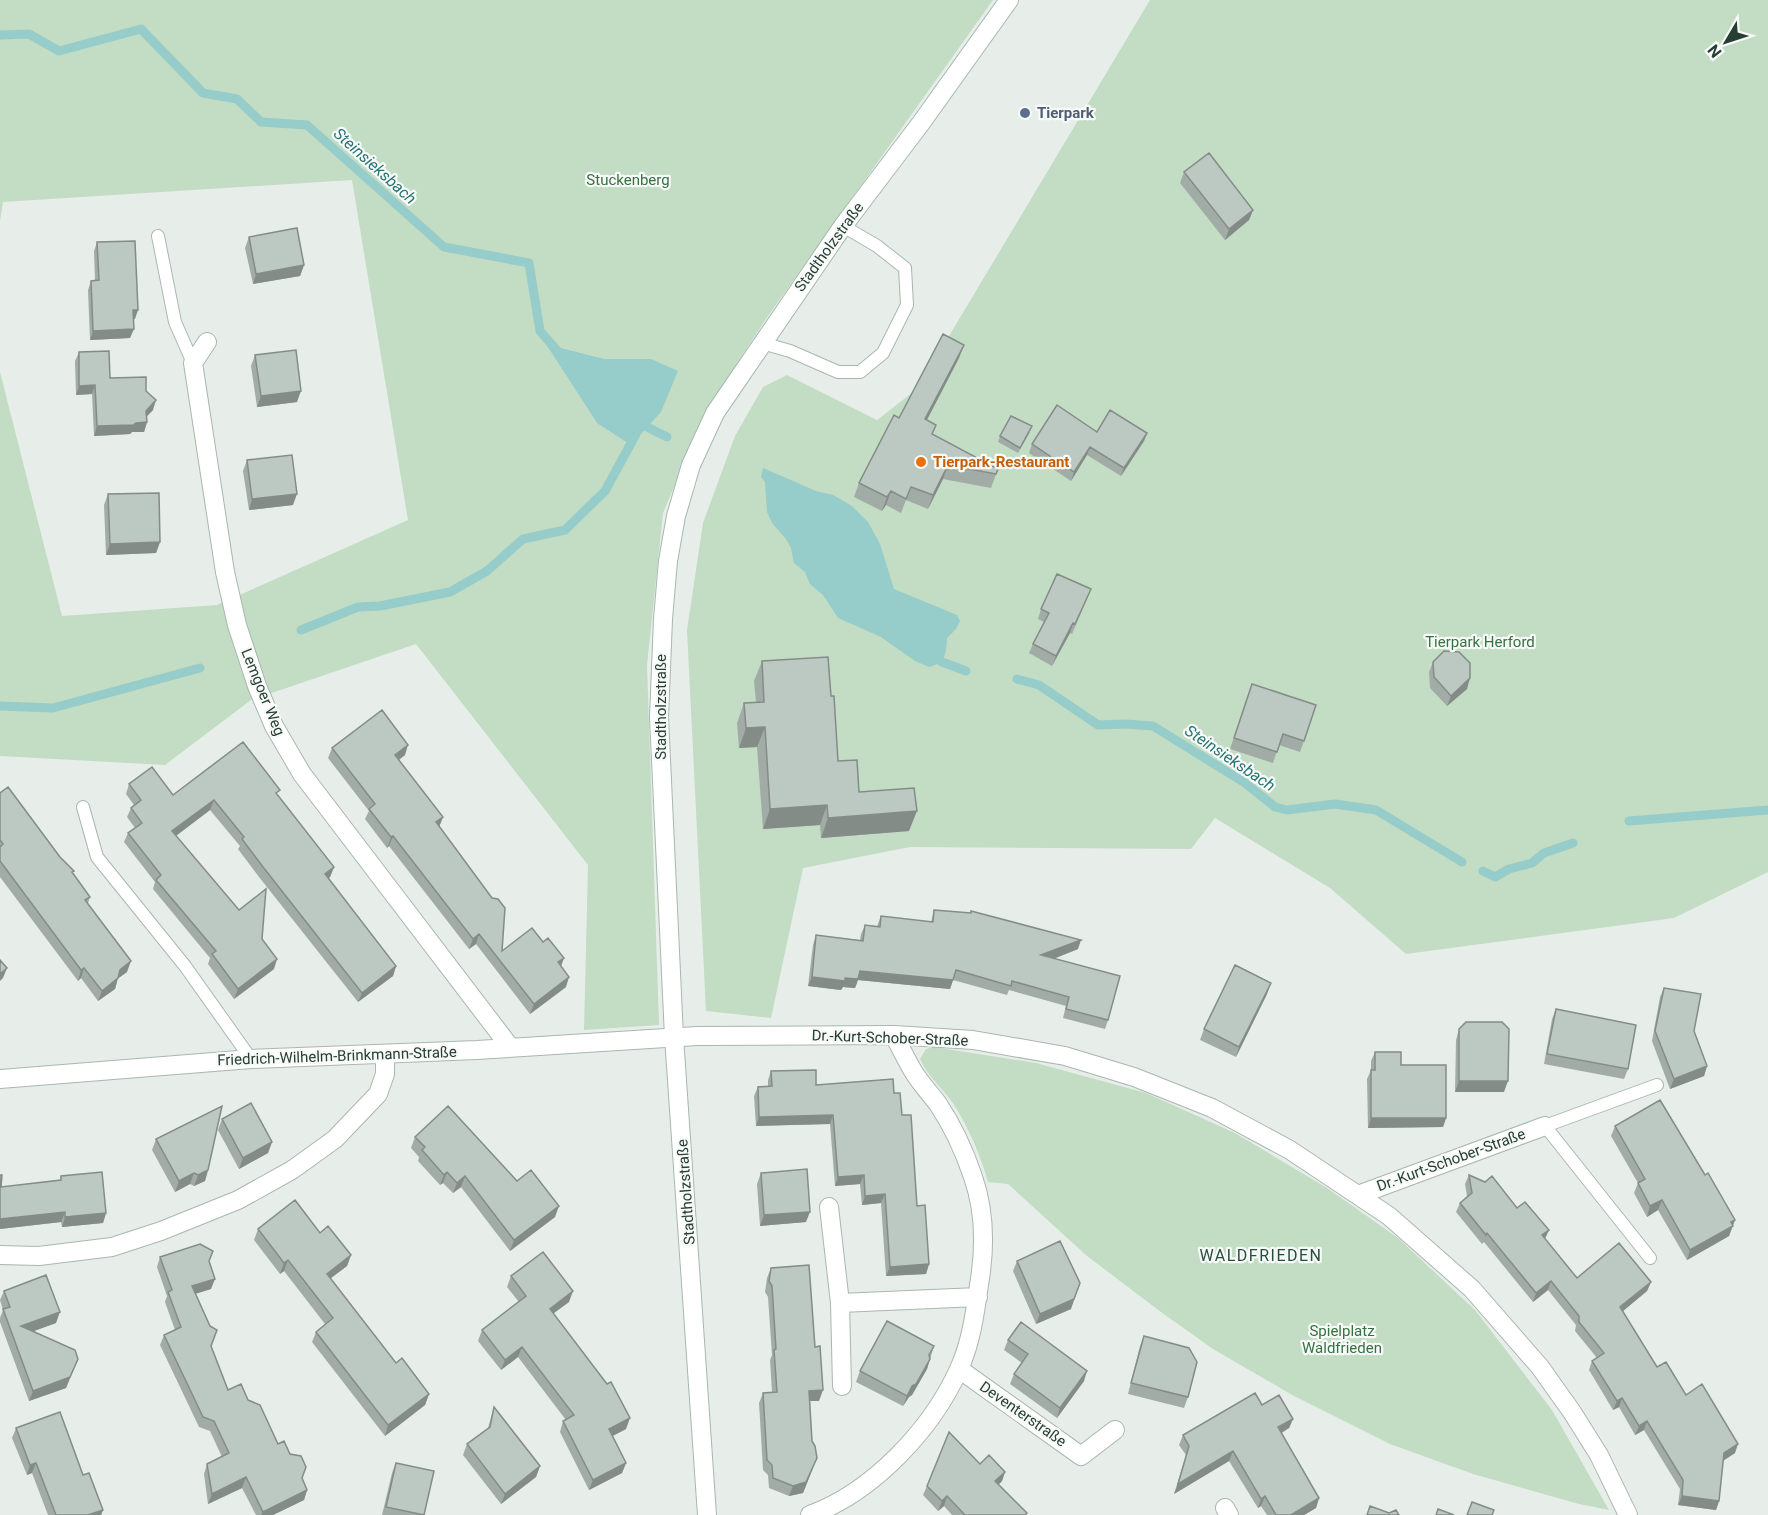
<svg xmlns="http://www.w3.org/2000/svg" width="1768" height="1515" viewBox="0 0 1768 1515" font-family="Roboto,sans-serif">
  <rect width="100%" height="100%" fill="#e7eee9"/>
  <path fill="#c3dcc4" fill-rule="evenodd" d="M0 0H993L768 316 707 409 663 513 647 665 659 1025 584 1030 588 865 416 644 251 700 165 765 0 756V372L62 616 217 605 408 520 352 180 3 202 0 221ZM547 344 605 359H651L597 423Z
    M1150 0H1768V872L1674 918 1406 954 1330 888 1215 818 1191 849 910 847 803 868 771 1018 706 1011 687 630 703 523 735 436 763 387 787 375 877 420 926 382 940 351Z
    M934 1047 1036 1063 1146 1093 1235 1133 1327 1188 1398 1238 1475 1310 1552 1410 1609 1510 1579 1504 1473 1474 1390 1444 1294 1396 1213 1349 1161 1312 1087 1256 1008 1184 988 1182C981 1157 970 1131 956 1108 946 1091 928 1078 920 1059L926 1049Z"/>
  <path fill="#96ccc9" d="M546 344 605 359H651L678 371 661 412 631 445 597 423Z
    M763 468 816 491 833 495 852 506 868 522 880 544 894 589 957 615 960 621 956 629 947 638C946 653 946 663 929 667L915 661 881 637 838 618 823 595 810 584 805 572 794 563 791 548 786 539 772 523 767 512 765 482 761 477Z"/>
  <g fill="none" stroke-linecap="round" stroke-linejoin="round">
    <path stroke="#96ccc9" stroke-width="9" d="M0 35 29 34 59 51 141 29 203 93 237 99 261 122 307 125 444 247 529 263 540 331 560 354
      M637 422 667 437
      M301 630 358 607 380 606 450 592 487 571 523 539 565 530 605 491 636 434
      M933 655 942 662 966 671
      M1017 679 1039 685 1098 725 1125 724 1153 726 1245 783 1275 807 1287 810 1335 804 1376 810 1462 862
      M0 706 53 708 200 668
      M1629 821 1768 810
      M1483 871 1495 877 1509 869 1532 863 1544 853 1573 843"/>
    <defs>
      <path id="lane" d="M158 236 175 322 193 363
        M762 343 790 351 838 372H860L883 353 907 305 905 268 877 246 843 226
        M83 807 97 857 185 966 251 1059
        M1650 1258 1545 1126 1657 1085"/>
      <path id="street" d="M207 342 193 363 225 572 237 625 257 686 274 726 302 774 510 1047
        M0 1079 251 1059 477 1050 697 1036 894 1035 973 1040 1065 1056 1134 1077 1212 1108 1290 1150 1389 1216 1472 1289 1540 1367 1572 1412 1599 1455 1628 1515
        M1358 1195 1545 1126
        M829 1207 840 1303 842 1386
        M0 1255 39 1256 112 1247 161 1231 238 1200 292 1170 335 1139 378 1094 385 1074V1055
        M840 1303 978 1297
        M959 1369 1081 1456 1115 1430
        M1225 1508 1229 1515
        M810 1515C873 1492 932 1429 959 1369 971 1343 975 1313 979 1285 985 1250 985 1211 973 1177 965 1153 952 1125 938 1104 930 1093 920 1083 913 1071 906 1059 900 1047 894 1035"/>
      <path id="secondary" d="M707 1515 674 1037 659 717 663 619 668 561 676 516 691 465 715 413 843 226 921 123 1009 0"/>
    </defs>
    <use href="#lane" stroke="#aab6af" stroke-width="14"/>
    <use href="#street" stroke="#aab6af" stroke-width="20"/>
    <use href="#secondary" stroke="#a6b8af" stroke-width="20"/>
    <use href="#lane" stroke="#fff" stroke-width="12"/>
    <use href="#street" stroke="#fff" stroke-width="18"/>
    <use href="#secondary" stroke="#fff" stroke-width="18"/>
  </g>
  <path fill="#a2aca7" d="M1184 172 1253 210 1249 220 1225 240 1180 183Z
    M249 237 304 265 300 276 253 284 245 248Z
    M97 242 135 319H133L130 338 90 340 88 290 91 281 95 280 94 251Z
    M79 352 110 378 146 391 153 410 147 416V422L144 432H132L130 434 94 436 92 394 76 395 75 361Z
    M255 355 297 402 257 407 251 366Z
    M959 358 927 420 936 425 932 435 998 469 991 488 943 479 928 509 906 500 901 513 886 505 882 511 854 497 859 483 899 418Z
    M1030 432 1018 453 998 442 1000 436Z
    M1097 432 1147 433 1144 441 1121 476 1087 455 1071 481 1029 453 1032 444Z
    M247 460 293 505 249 510 243 471Z
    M108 494 160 542 156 553 106 555 104 505Z
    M1087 599 1072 634 1070 633 1052 666 1029 653 1033 644 1044 622 1038 619 1041 609Z
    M762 661 831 696 838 761 859 792 909 831 821 838 820 825 763 829 757 747 739 748 737 723 744 703 756 702 754 681Z
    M1433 662 1467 689 1447 706 1430 688 1429 672Z
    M1248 695 1304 741 1300 752 1279 745 1273 763 1230 749Z
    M332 748 405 755 399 760 443 817 439 827 502 951 561 966 566 987 530 1014 476 944 469 949 389 846 387 848 365 819 369 811 328 758Z
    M129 784 173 795H278L334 867 330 877 329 878 396 966 393 976 358 1002 259 877 238 849 240 846 210 810 176 836 262 939 274 969 234 999 208 964 210 958 153 889 155 882 124 842 128 833 135 828 127 817 131 808 134 805 126 794Z
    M0 793 60 857 90 897 88 903 127 972 118 978 115 989 98 1001 81 978 78 981 0 877Z
    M934 910 1078 949 1053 959 1108 1020 1105 1029 1063 1018 1066 1006 1009 990 1007 995 953 980 950 989 858 980 855 988 843 987 841 990 808 986 813 945 816 935 860 940 861 934 865 925 877 926 881 916 931 922Z
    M1664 988 1694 1031 1707 1066 1704 1076 1670 1089 1652 1041 1660 997Z
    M1267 994 1236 1057 1200 1040 1204 1029Z
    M1556 1009 1628 1069 1624 1079 1544 1064 1552 1019Z
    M1459 1029 1504 1092H1455L1456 1040Z
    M1375 1052 1401 1065 1446 1118 1443 1127 1368 1128 1367 1079 1371 1070V1061Z
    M771 1071 816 1085 894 1093 902 1115 917 1206 929 1264 926 1274 886 1276 881 1203 862 1205 860 1184 835 1186 830 1124 756 1126 754 1096 758 1087H768V1080Z
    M222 1119 272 1142 268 1153 239 1169 218 1130Z
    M1615 1126 1705 1175 1735 1220 1729 1236 1687 1260 1658 1210 1647 1217 1634 1193 1638 1183 1611 1136Z
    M415 1137 517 1181 555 1217 510 1251 461 1187 453 1193 443 1183 440 1185 418 1161 419 1157 411 1148Z
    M156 1139 208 1170 205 1181 194 1186 190 1184 175 1192 152 1150Z
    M761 1173 806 1222 760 1226 757 1184Z
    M0 1175 1 1187 60 1180 61 1176 106 1213 103 1223 62 1227 61 1222 0 1229Z
    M1469 1175 1517 1208 1545 1239 1577 1278 1651 1282 1647 1291 1623 1311 1657 1367 1686 1395 1735 1453 1723 1461 1719 1501 1716 1510 1678 1505 1680 1489 1644 1430 1635 1435 1619 1407 1613 1410 1589 1370 1592 1361 1597 1358 1575 1331 1576 1325 1548 1290 1533 1302 1484 1242 1482 1244 1456 1212 1460 1203 1467 1196 1465 1184Z
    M258 1229 320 1233 351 1255 347 1266 331 1278 396 1363 429 1394 425 1405 385 1436 312 1342 316 1332 325 1324 284 1271 280 1274 254 1240Z
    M160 1257 209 1262 211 1289 195 1294 211 1346 228 1390 248 1400 278 1444 302 1479 307 1490 304 1500 273 1515H256L242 1488 208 1504 204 1474 207 1464 222 1457 210 1431 199 1427 160 1345 164 1335 175 1330 165 1302 167 1296 157 1267Z
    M1017 1261 1071 1309 1036 1324 1013 1271Z
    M771 1268 819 1401H810L813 1468 803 1493 789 1496 769 1488 768 1475 763 1470 759 1403 763 1393 772 1392 770 1360 772 1355 768 1297 765 1292 767 1278Z
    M511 1276 569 1302 553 1313 626 1429 612 1436 626 1463 622 1473 589 1490 560 1432 563 1421 566 1420 518 1357 501 1370 478 1341 482 1330 519 1302 507 1287Z
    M4 1291 56 1323 33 1331 78 1359 66 1388 29 1401 0 1322V1318L3 1310 0 1300Z
    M1144 1336 1188 1397 1184 1408 1128 1394 1140 1346Z
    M1008 1340 1084 1381 1057 1418 1010 1384 1014 1374 1022 1363 1004 1350Z
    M934 1346 927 1369 912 1395 909 1397 903 1406 856 1382 860 1371Z
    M494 1407 540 1466 536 1477 501 1504 463 1455 467 1444 488 1428Z
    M1293 1419 1289 1428 1282 1433 1319 1498 1316 1508 1304 1515H1267L1261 1506 1258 1508 1229 1461 1174 1494 1186 1455 1179 1445 1183 1435Z
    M16 1428 83 1475 103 1510 101 1515H48L32 1473 27 1475 12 1438Z
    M396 1463 424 1515H382L392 1473Z
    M980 1464 1005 1472 1002 1481 998 1485 1027 1513 1026 1515H952L944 1506 938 1511 923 1495 927 1486Z"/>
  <path fill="#848c88" d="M1253 210 1249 220 1225 240 1229 229Z
    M304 265 300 276 253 284 256 274Z
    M133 310H138L135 319H129Z
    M134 329 130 338 90 340 93 331Z
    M964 345 959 358 920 433 925 419Z
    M95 385 92 394 76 395 79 386Z
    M301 391 297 402 257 407 261 396Z
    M156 400 153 410 143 420 146 411Z
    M147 422 144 432H132L130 434 94 436 97 426Z
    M1147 433 1144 441 1121 476 1124 468Z
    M1090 447 1087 455 1071 481 1074 472Z
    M948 465 943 479 928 509 933 495Z
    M891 491 886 505 882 511 887 497Z
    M297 494 293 505 249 510 252 499Z
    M160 542 156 553 106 555 110 544Z
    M1073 623 1070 633 1052 666 1056 656Z
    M1470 678 1467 689 1447 706 1451 696Z
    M765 727 757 747 739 748 746 728Z
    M408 745 405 755 391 765 395 755Z
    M214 800 210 810 169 841 172 831Z
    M827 805 820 825 763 829 770 809Z
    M917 811 909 831 821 838 828 818Z
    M443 817 439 827 436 822Z
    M393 836 389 846 387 848 391 837Z
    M334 867 330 877 322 884 325 874Z
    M479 934 476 944 469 949 473 939Z
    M1081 940 1078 949 1038 965 1041 955Z
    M564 958 560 969 558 962Z
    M277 959 274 969 234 999 238 989Z
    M131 961 127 972 116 980 120 970Z
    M396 966 393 976 358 1002 362 993Z
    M7 968 3 978 0 981V974Z
    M84 968 81 978 78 981 81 970Z
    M860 971 953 980 950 989 858 980 855 988 843 987 841 990 808 986 812 977 845 978Z
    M569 977 566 987 530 1014 534 1004Z
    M118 978 115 989 98 1001 102 991Z
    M1271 983 1267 994 1236 1057 1239 1047Z
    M1707 1066 1704 1076 1670 1089 1674 1079Z
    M1459 1081H1508L1504 1092H1455Z
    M833 1115 830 1124 756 1126 759 1117Z
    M1371 1118H1446L1443 1127 1368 1128Z
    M272 1142 268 1153 239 1169 243 1158Z
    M208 1170 205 1181 194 1186 198 1175Z
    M447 1172 443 1183 440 1185 444 1175Z
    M194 1173 190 1184 175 1192 179 1181Z
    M864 1175 860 1184 835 1186 838 1177Z
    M465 1176 461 1187 453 1193 457 1183Z
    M885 1194 881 1203 862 1205 865 1196Z
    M1662 1200 1658 1210 1647 1217 1650 1206Z
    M559 1206 555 1217 510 1251 514 1240Z
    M65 1212 61 1222 0 1229V1219Z
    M810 1212 806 1222 760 1226 764 1215Z
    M106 1213 103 1223 62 1227 65 1217Z
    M1735 1220 1729 1236 1687 1260 1690 1250Z
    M1549 1230 1545 1239 1542 1235Z
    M351 1255 347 1266 323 1284 327 1274Z
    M288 1260 284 1271 280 1274 284 1263Z
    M929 1264 926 1274 886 1276 890 1267Z
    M215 1279 211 1289 188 1296 192 1286Z
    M1551 1281 1548 1290 1533 1302 1536 1293Z
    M1651 1282 1647 1291 1617 1316 1620 1307Z
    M1080 1283 1071 1309 1036 1324 1040 1314Z
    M573 1291 569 1302 546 1319 550 1309Z
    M60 1312 56 1323 18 1337 21 1326Z
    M522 1347 518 1357 501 1370 505 1360Z
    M78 1359 66 1388 29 1401 33 1391Z
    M930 1359 927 1369 912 1395 909 1397 903 1406 907 1396 912 1386Z
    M1087 1371 1084 1381 1057 1418 1060 1408Z
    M823 1390 819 1401H805L809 1391Z
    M429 1394 425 1405 385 1436 388 1425Z
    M1622 1398 1619 1407 1613 1410 1617 1401Z
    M630 1418 626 1429 605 1440 609 1429Z
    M1293 1419 1289 1428 1275 1436 1278 1427Z
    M1647 1421 1644 1430 1635 1435 1639 1426Z
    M1738 1444 1735 1453 1721 1462 1724 1453Z
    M1233 1451 1229 1461 1174 1494 1178 1484Z
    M817 1458 803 1493 789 1496 793 1486Z
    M36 1463 32 1473 27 1475 30 1465Z
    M626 1463 622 1473 589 1490 593 1480Z
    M540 1466 536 1477 501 1504 505 1494Z
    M1005 1472 1002 1481 992 1491 995 1481Z
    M246 1477 242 1488 208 1504 212 1494Z
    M307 1490 304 1500 273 1515H261L263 1512Z
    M947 1496 944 1506 938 1511 942 1501Z
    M1265 1496 1261 1506 1258 1508 1261 1499Z
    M1682 1496 1719 1501 1716 1510 1678 1505Z
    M1319 1498 1316 1508 1304 1515H1291Z
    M103 1510 101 1515H88Z"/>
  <path fill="#bcc8c2" stroke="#848c88" stroke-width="1.5" d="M1209 153 1253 210 1229 229 1184 172Z
    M297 228 304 265 256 274 249 237Z
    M135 241 138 310H133L134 329 93 331 91 281 99 280 97 242Z
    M943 334 964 345 925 419 936 425 932 434 998 469 996 474 948 465 933 495 911 487 906 499 891 491 887 497 859 483 894 415 899 418Z
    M296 350 301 391 261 396 255 355Z
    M109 351 110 378 146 377V391L156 400 146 411 147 422 136 423 133 425 97 426 95 385 79 386V352Z
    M1057 405 1097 432 1110 410 1147 433 1124 468 1090 447 1074 472 1032 444Z
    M1011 416 1032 426 1020 448 1000 436Z
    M292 455 297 494 252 499 247 460Z
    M159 493 160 542 110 544 108 494Z
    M1057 574 1091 589 1075 624 1073 623 1056 656 1033 644 1049 613 1041 609Z
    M1444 651 1459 652 1470 663V678L1451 696 1434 677 1433 662Z
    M828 657 831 696H834L838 761 857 760 859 792 914 788 917 811 828 818 827 805 770 809 765 727 746 728 744 703 764 702 762 661Z
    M1252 684 1316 705 1304 741 1283 734 1277 752 1234 738Z
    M382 710 408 745 395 755 443 817 436 822 492 898 498 899 505 908 502 951 532 928 543 942 548 938 564 958 558 962 569 977 534 1004 479 934 473 939 393 836 391 837 369 809 375 804 332 748Z
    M243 742 280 790 276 793 334 867 325 874 396 966 362 993 263 867 242 839 244 837 214 800 172 831 239 910 266 889 262 939 277 959 238 989 212 954 216 951 156 880 161 875 128 833 142 823 131 808 141 800 129 784 152 767 173 795Z
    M8 787 60 857 74 871 72 872 90 897 85 900 131 961 120 970 118 978 102 991 84 968 81 970 0 861V847L3 844 0 840V793Z
    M934 910 971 913V911L1081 940 1041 955 1120 976 1108 1020 1066 1009 1069 997 1012 981 1011 986 956 970 953 980 860 971 858 979 845 978V981L812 977 816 935 863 941 865 925 880 927 881 916 933 922Z
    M0 960 7 968 0 974Z
    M1235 965 1271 983 1239 1047 1204 1029Z
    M1664 988 1701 994 1694 1031 1707 1066 1674 1079 1655 1031Z
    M1556 1009 1636 1025 1628 1069 1547 1054Z
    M1466 1022H1502L1509 1029 1508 1081H1459V1029Z
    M1375 1052H1401V1065H1446V1118H1371V1070H1375Z
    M816 1070V1085L893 1079 894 1093H900L902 1115H911L917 1206 925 1205 929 1264 890 1267 885 1194 865 1196 864 1175 838 1177 833 1115 759 1117 758 1087 772 1086 771 1071Z
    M1660 1100 1705 1175 1708 1173 1735 1220 1731 1222 1733 1226 1690 1250 1662 1200 1650 1206 1638 1183 1645 1179 1615 1126Z
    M251 1103 272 1142 243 1158 222 1119Z
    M222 1106 208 1170 198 1175 194 1173 179 1181 156 1139Z
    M448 1106 517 1181 531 1170 559 1206 514 1240 465 1176 457 1183 447 1172 444 1175 422 1150 425 1147 415 1137Z
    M807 1169 810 1212 764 1215 761 1173Z
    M102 1172 106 1213 65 1217V1212L0 1219V1175H2L1 1187 61 1180V1176Z
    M1469 1175 1485 1182 1492 1176 1517 1208 1525 1202 1549 1230 1542 1235 1577 1278 1619 1243 1651 1282 1620 1307 1657 1367 1666 1362 1686 1395 1702 1384 1738 1444 1724 1453 1719 1501 1682 1496 1683 1480 1647 1421 1639 1426 1622 1398 1617 1401 1592 1361 1604 1353 1579 1322V1316L1551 1281 1536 1293 1487 1233 1486 1235 1460 1203 1472 1193Z
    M295 1200 320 1233 328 1226 351 1255 327 1274 396 1363 402 1358 429 1394 388 1425 316 1332 333 1318 288 1260 284 1263 258 1229Z
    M1060 1241 1080 1283 1074 1299 1040 1314 1017 1261Z
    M200 1244 213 1251 209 1261 215 1279 192 1286 210 1326 217 1330 211 1346 228 1390 241 1384 248 1400 260 1405 278 1444 284 1441 290 1454 301 1456 306 1467 302 1478 307 1490 263 1512 246 1477 212 1494 207 1464 229 1453 214 1421 203 1417 164 1335 181 1327 168 1292 172 1290 160 1257Z
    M543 1252 573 1291 550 1309 607 1384 611 1382 630 1418 609 1429 626 1463 593 1480 563 1421 574 1415 522 1347 505 1360 482 1330 526 1296 511 1276Z
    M809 1265 815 1347 820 1346 823 1390 809 1391 812 1441 815 1446 817 1458 806 1482 793 1486 773 1478 772 1465 767 1460 763 1393 777 1392 774 1350 776 1349 772 1286 769 1281 771 1268Z
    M46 1275 60 1312 21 1326 75 1350 78 1359 70 1377 33 1391 3 1309 10 1307 4 1291Z
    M887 1321 934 1346 929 1355 930 1359 916 1384 912 1386 907 1396 860 1371Z
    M1021 1322 1087 1371 1060 1408 1014 1374 1028 1354 1008 1340Z
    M1144 1336 1189 1348 1197 1362 1188 1397 1131 1383Z
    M1255 1393 1262 1405 1279 1395 1293 1419 1278 1427 1319 1498 1291 1515H1276L1265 1496 1261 1499 1233 1451 1178 1484 1189 1446 1183 1435Z
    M494 1407 540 1466 505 1494 467 1444 490 1427Z
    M60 1412 83 1475 89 1473 103 1510 88 1515H56L36 1463 30 1465 16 1428Z
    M949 1432 980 1464 989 1455 1005 1472 995 1481 1027 1513 1025 1515H965L947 1496 942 1501 927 1486Z
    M396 1463 434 1471 424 1515 386 1507Z
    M1472 1502 1494 1510 1492 1515H1467Z
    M1370 1506 1389 1513 1396 1510 1399 1515H1367Z
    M1438 1509 1454 1515H1436Z"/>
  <circle fill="#5c6f8a" stroke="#f7faf8" stroke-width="2" cx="1025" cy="113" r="6"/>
  <circle fill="#e8710a" stroke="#f7faf8" stroke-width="2" cx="921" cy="462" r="6"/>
  <g text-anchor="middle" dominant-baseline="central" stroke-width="4.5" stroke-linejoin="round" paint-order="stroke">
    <g font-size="15" font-weight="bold" fill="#4e5e75" stroke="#f7faf8" text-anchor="start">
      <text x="1037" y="113">Tierpark</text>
    </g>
    <g font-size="15" fill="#367141" stroke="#f7faf8">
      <text x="628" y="180">Stuckenberg</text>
      <text x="1480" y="642">Tierpark Herford</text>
      <text x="1342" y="1331">Spielplatz<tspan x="1342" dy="17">Waldfrieden</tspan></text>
    </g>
    <g font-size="15" fill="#273e33" stroke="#f7faf8">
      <text transform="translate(829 247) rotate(-54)">Stadtholzstraße</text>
      <text transform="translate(263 692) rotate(68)">Lemgoer Weg</text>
      <text transform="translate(661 707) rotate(-90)">Stadtholzstraße</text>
      <text transform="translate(890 1038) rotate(2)">Dr.-Kurt-Schober-Straße</text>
      <text transform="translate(337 1056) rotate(-2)">Friedrich-Wilhelm-Brinkmann-Straße</text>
      <text transform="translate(1451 1160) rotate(-20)">Dr.-Kurt-Schober-Straße</text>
      <text transform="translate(686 1192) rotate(-94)">Stadtholzstraße</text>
      <text transform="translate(1023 1414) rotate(35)">Deventerstraße</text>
    </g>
    <g font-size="15" font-weight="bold" fill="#c56008" stroke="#f7faf8" text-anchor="start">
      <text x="933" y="462">Tierpark-Restaurant</text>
    </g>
    <g font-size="16" font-style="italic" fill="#287471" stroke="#f7faf8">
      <text transform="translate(375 166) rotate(42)">Steinsieksbach</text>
      <text transform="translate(1230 758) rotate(34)">Steinsieksbach</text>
    </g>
    <g font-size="16" letter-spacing="1.5" fill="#254e3c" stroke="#f7faf8">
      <text x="1261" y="1255">WALDFRIEDEN</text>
    </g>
  </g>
  <g transform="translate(1726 42) rotate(231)" stroke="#f7faf8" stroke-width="4.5" paint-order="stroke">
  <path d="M0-4.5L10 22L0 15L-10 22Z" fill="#273e33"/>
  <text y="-9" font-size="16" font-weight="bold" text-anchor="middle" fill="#273e33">N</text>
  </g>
</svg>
